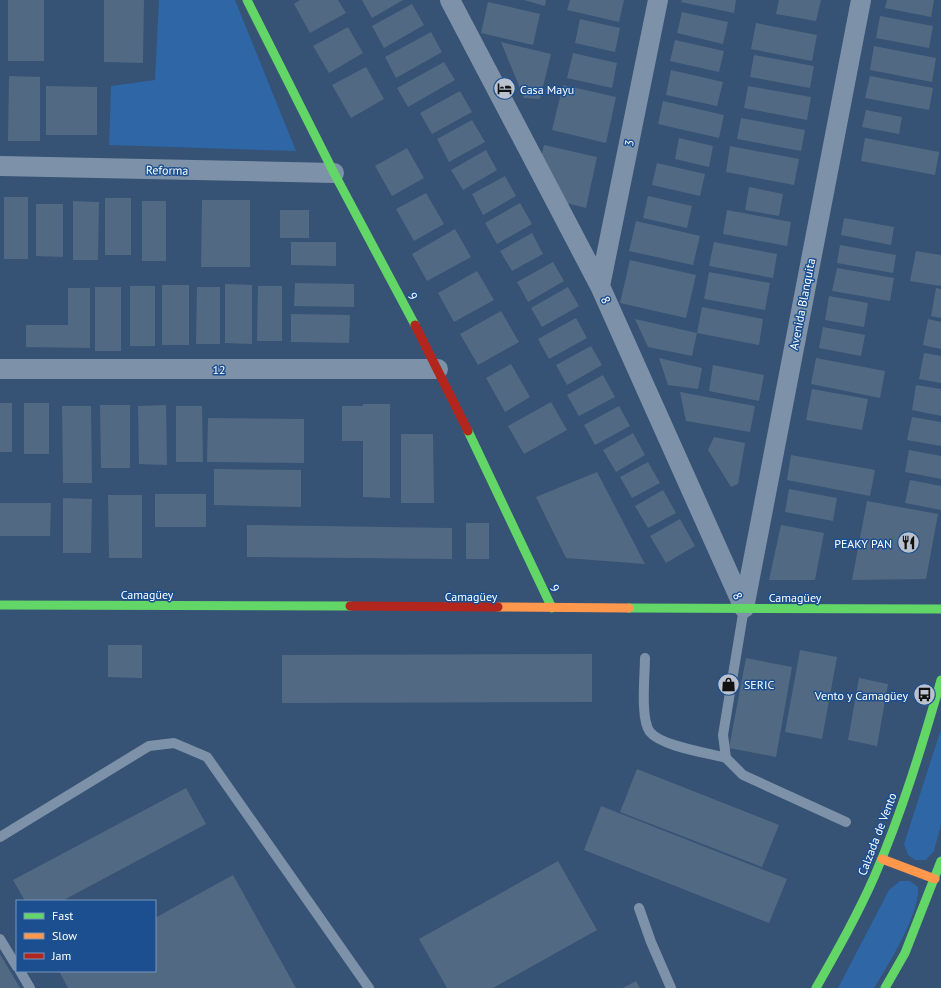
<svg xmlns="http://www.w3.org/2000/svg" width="941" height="988" viewBox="0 0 941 988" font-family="'PT Sans',sans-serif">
  <rect width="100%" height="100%" fill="#365274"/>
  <path fill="#2f66a5" d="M159 0H235L296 151 109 145 111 86 155 80Z
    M941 729V824L934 851 926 860H915L908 855 904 844Z
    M900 881H910L918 887C920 914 889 964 874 988H838L889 890Z"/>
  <path fill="#526984" d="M8 0H44V61H8Z
    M104 0H144L143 63 104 62Z
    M300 0H338L346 13 310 33 294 4Z
    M362 0H403L372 18Z
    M524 0H546L545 6Z
    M570 0H624L619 22 567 10Z
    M682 0H736L734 13 681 2Z
    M779 0H821L816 21 776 14Z
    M887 0H934L931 17 885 8Z
    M488 2 540 14 533 45 481 33Z
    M412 4 424 25 384 48 372 26Z
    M682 12 728 22 723 44 677 33Z
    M880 16 933 26 929 48 876 38Z
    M580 19 620 28 615 52 575 43Z
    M756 23 817 35 812 61 751 49Z
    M348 27 363 53 329 73 313 46Z
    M431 32 442 52 396 78 385 57Z
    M675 40 724 51 719 72 670 61Z
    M501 42 551 54 540 99 524 98Z
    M874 46 936 58 932 82 870 70Z
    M573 53 617 63 612 88 567 78Z
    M754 55 814 66 810 88 750 77Z
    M444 62 455 80 408 107 397 88Z
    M366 67 384 99 351 118 332 85Z
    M671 70 723 82 717 106 666 95Z
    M9 76 40 77V141H8Z
    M870 76 933 88 929 110 865 98Z
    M563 85 616 97 606 143 552 130Z
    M46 86 97 87V135H46Z
    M748 86 811 97 807 120 744 108Z
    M460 91 472 112 432 134 420 113Z
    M663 101 724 115 719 138 658 124Z
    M866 110 902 117 899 134 862 127Z
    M741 118 805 130 801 151 737 139Z
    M472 120 485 142 449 162 437 139Z
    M679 138 713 146 709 167 675 159Z
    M865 138 939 152 935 175 861 161Z
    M544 145 597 157 586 208 566 203 540 161Z
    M730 146 799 159 794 185 726 172Z
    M407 148 424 178 392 196 375 166Z
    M486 150 497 170 463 190 451 170Z
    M657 163 705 174 700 196 652 185Z
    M505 176 516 196 483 215 472 194Z
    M749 187 783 194 779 216 745 210Z
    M426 193 444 224 414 241 396 209Z
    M648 196 692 206 687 228 643 218Z
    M4 197H28V259H4Z
    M105 198H131V255H105Z
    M202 200H250V267H201Z
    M73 201 99 202 98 260H73Z
    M142 201H166V261H142Z
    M520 203 532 224 497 244 485 223Z
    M36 204H63V257L36 256Z
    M280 210H309V238H280Z
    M727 210 791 222 787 246 723 234Z
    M844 218 894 227 891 245 841 235Z
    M636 221 700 236 693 265 629 251Z
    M455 229 471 257 427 281 412 254Z
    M532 233 543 254 512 271 500 251Z
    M291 242H336V266L291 265Z
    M714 242 777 254 773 278 709 266Z
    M840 245 896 255 893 273 837 263Z
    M916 251 941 255V286L910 281Z
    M630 260 696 275 686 318 620 303Z
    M553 262 564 281 528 302 517 282Z
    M837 268 894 278 890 301 832 291Z
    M477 271 494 300 454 322 438 293Z
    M709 272 770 283 765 310 704 299Z
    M295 283 354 284V307L294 306Z
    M225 284 252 285V344L225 343Z
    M162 285H189V345H162Z
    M130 286H155V346H130Z
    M258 286H282V341H257Z
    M95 287H121V351H95Z
    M197 287H220V344H196Z
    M568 287 579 306 542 327 531 308Z
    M68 288H90V348L26 347V325H68Z
    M936 288 941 289V318L931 316Z
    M829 296 868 303 864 327 825 320Z
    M702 307 763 319 759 345 697 333 692 356 648 347 635 319 697 333Z
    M501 311 519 342 478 365 460 334Z
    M291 314 350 315 349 343 291 342Z
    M576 318 587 338 549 359 538 339Z
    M928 319 941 322V349L923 345Z
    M823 327 865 335 861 356 819 348Z
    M591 346 602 365 567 385 556 365Z
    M924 353 941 356V383L919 379Z
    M659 358 702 368 698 389 668 385Z
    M816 358 885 371 880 398 811 384Z
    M511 364 530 397 505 412 486 378Z
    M713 365 764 375 759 401 709 391Z
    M603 375 615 397 579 416 567 395Z
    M916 385 941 389V416L912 410Z
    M812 389 868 399 862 430 806 420Z
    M680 392 755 406 750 432 686 421Z
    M551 402 567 430 524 454 508 426Z
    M0 403H12V452H0Z
    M24 403H49V454H24Z
    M363 404H390V498L363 497V441H342V406H363Z
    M100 405H130V468H101Z
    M166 405 167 465 139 464 138 406Z
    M62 406H91L92 483H63Z
    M176 406H202L203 462H176Z
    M619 406 630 426 595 445 584 425Z
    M912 417 941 422V446L907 440Z
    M208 418 304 419V463L207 462Z
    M633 433 645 455 616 472 603 450Z
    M401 434H433L434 503H401Z
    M714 437 745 443 738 484 731 487 708 450Z
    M909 450 941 456V479L905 472Z
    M791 455 875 470 870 496 787 480Z
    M648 462 660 483 632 498 620 477Z
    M214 469 301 470V507L214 505Z
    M597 472 645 564 566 558 536 497Z
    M910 480 941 486V510L905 503Z
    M789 489 837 498 833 521 785 512Z
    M663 490 676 513 648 528 635 506Z
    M155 494H206V527H155Z
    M108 495H142V558H109Z
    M63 498 92 499 91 553H63Z
    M867 501 938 514 926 579 852 580Z
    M0 503H51L50 536H0Z
    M680 519 695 546 666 563 650 536Z
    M466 523H489V559H466Z
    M247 525 452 528V559L247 557Z
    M781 525 824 533 815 580H769Z
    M108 645H142V678L108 677Z
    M800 650 837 657 822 739 785 732Z
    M592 654V702L282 703V655Z
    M746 658 792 667 776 757 729 748Z
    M859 678 888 684 877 746 848 740Z
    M637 769 779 825 762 867 620 812Z
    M186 788 206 824 62 901H25L13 880Z
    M601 806 787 879 769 923 584 850Z
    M558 861 597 930 493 988H447L419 939Z
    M233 875 296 988H68L59 971H155V918Z
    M0 954 20 988H0Z
    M636 981 640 988H623Z"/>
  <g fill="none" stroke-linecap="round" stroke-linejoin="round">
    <path stroke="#7d92a8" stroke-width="10" d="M744 608 723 735 726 758 743 775 846 822
      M645 658C645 675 640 719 650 732 661 746 708 753 726 758
      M0 837 149 746 174 743 207 757 369 988
      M639 908 651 942 671 988
      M0 939 17 967
      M20 971 30 988"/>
    <path stroke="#7d92a8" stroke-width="20" d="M450 0 600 286 744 608
      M0 166 334 173
      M600 286 658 0
      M0 369H438
      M744 608 861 0"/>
    <path stroke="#63d668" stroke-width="9" d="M247 0 334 173 415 325
      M468 431 552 608
      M0 605 350 606
      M629 608 941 609
      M816 988C837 951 858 914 875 875 902 812 922 746 941 680
      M885 988 905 953 941 861"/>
    <path stroke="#ff974d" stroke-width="9" d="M498 607 629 608
      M882 859 935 879"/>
    <path stroke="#b3261e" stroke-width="9" d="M415 325 468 431
      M350 606 498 607"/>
  </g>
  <defs>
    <symbol id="hotel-disc" viewBox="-11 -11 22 22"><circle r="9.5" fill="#b9c2ce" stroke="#1b4f8f"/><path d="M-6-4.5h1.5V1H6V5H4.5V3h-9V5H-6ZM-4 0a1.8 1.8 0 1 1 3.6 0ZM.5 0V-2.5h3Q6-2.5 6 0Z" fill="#111"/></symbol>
    <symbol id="restaurant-disc" viewBox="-11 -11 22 22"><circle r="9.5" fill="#b9c2ce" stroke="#1b4f8f"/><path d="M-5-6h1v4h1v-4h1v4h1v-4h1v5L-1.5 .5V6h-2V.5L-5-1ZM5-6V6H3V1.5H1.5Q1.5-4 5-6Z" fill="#111"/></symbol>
    <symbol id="shop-disc" viewBox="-11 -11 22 22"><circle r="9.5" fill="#b9c2ce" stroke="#1b4f8f"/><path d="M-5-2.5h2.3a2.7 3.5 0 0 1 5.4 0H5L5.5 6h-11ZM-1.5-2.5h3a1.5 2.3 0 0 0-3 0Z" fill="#111"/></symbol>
    <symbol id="bus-disc" viewBox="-11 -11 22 22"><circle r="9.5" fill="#b9c2ce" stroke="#1b4f8f"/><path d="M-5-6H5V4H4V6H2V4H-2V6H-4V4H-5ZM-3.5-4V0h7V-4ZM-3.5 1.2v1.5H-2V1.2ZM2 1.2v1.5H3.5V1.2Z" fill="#111"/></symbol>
  </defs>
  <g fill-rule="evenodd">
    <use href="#hotel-disc" x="492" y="76" width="25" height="25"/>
    <use href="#restaurant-disc" x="896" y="530" width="25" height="25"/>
    <use href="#shop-disc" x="716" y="672" width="25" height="25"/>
    <use href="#bus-disc" x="912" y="682" width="25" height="25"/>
  </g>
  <g text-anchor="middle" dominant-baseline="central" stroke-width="3" stroke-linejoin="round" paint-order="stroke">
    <g font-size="12" fill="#fff" stroke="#1b4f8f" text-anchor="start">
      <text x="520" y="89">Casa Mayu</text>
      <text x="892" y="543" text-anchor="end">PEAKY PAN</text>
      <text x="744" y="684">SERIC</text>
      <text x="908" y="695" text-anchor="end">Vento y Camagüey</text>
    </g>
    <g font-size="12" fill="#fff" stroke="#1b4f8f">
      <text transform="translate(629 143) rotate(-79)">3</text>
      <text transform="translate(167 170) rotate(1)">Reforma</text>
      <text transform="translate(413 296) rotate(62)">9</text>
      <text transform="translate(606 300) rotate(66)">8</text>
      <text transform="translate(802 304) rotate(-79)">Avenida Blanquita</text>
      <text x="219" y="369">12</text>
      <text transform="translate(555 588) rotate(65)">9</text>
      <text x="147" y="594">Camagüey</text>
      <text x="471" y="596">Camagüey</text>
      <text transform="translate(738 596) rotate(66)">8</text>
      <text x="795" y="597">Camagüey</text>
      <text transform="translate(877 834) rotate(-69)">Calzada de Vento</text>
    </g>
  </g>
  <rect x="16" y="900" width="140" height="72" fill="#1b4f8f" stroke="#7695bc"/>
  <rect x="24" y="913" width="20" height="6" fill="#63d668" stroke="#7695bc"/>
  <text x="52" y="920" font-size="12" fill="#ffffff">Fast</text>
  <rect x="24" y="933" width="20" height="6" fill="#ff974d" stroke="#7695bc"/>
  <text x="52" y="940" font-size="12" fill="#ffffff">Slow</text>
  <rect x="24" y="953" width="20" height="6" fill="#b3261e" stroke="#7695bc"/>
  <text x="52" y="960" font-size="12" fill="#ffffff">Jam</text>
</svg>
